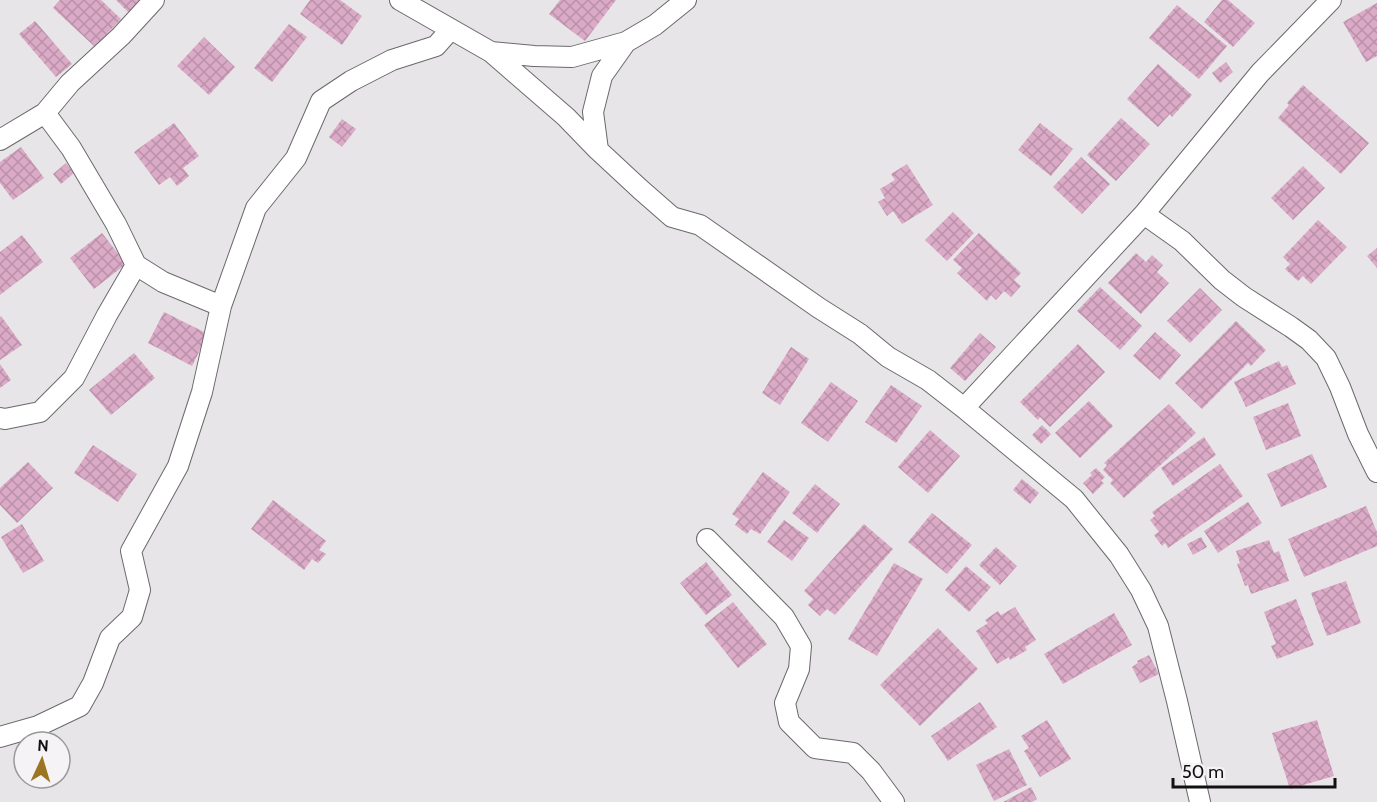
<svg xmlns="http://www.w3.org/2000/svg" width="1377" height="802" viewBox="0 0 1377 802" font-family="Cabin,sans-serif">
  <defs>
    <pattern id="building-cross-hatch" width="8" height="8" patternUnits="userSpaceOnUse" patternTransform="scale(1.5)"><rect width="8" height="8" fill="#daaac6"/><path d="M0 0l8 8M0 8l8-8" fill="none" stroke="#ba91a9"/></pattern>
  </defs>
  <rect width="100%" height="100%" fill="#e8e5e8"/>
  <path fill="url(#building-cross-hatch)" d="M60 0H101L121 19 95 47 53 8Z
    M116 0H148L132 16Z
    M310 0H340L362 16 342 45 300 14Z
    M560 0H616L585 41 549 14Z
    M1222 0H1228L1255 23 1233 47 1204 22Z
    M1377 3V56L1366 62 1343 22Z
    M1177 5 1227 46 1199 79 1149 38Z
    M35 21 72 64 56 77 19 34Z
    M289 24 307 37 272 82 254 68Z
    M204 37 235 67 209 95 177 66Z
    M1226 62 1233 72 1220 83 1212 73Z
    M1158 64 1192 95 1172 117 1170 114 1158 127 1127 99Z
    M1303 85 1369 143 1341 174 1278 118 1289 105 1287 103Z
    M1121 118 1150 144 1116 181 1087 155Z
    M342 119 356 129 342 147 329 137Z
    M174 123 199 156 183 168 189 176 177 186 170 177 159 185 134 152Z
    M1040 123 1073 149 1051 176 1018 150Z
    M21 147 44 178 13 200 0 183V162Z
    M1081 157 1110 184 1082 214 1053 187Z
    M66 163 74 173 61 184 53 174Z
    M907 164 933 205 902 224 893 211 887 216 878 202 885 198 880 189 895 180 891 174Z
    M1303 166 1325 188 1293 220 1271 198Z
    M953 212 974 233 947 261 925 240Z
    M1318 220 1347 247 1311 284 1303 276 1298 281 1285 269 1290 264 1283 257Z
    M102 233 126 264 94 289 70 258Z
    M979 233 1021 273 1014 280 1021 286 1011 297 1004 291 996 300 991 295 987 301 957 273 962 268 953 260Z
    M22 235 43 262 0 295V252Z
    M1377 248V268L1367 256Z
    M1136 253 1146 262 1152 255 1163 265 1157 272 1169 283 1141 314 1108 283Z
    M1100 287 1142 326 1120 350 1077 311Z
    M1200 288 1222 310 1190 343 1167 321Z
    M164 312 208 334 192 366 148 343Z
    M1 316 22 345 0 360V317Z
    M1236 321 1266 350 1251 366 1248 363 1202 409 1175 383Z
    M1155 332 1181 355 1160 380 1133 356Z
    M980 333 996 347 965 381 950 368Z
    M1078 344 1105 372 1050 427 1040 417 1038 420 1020 402Z
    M791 347 809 359 780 405 762 393Z
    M134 353 155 378 111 415 89 390Z
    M1279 361 1282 367 1287 365 1296 384 1246 407 1234 382Z
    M0 364 11 380 0 388Z
    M831 382 858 401 828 442 801 423Z
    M891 385 922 406 896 443 865 422Z
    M1089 401 1113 426 1080 458 1055 433Z
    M1288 403 1301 436 1266 450 1253 417Z
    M1169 404 1196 433 1124 498 1110 483 1113 480 1103 470 1107 465 1104 463Z
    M1042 425 1051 434 1041 444 1032 435Z
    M930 430 960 456 928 493 898 467Z
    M1204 437 1216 455 1173 486 1161 468Z
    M93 445 137 474 118 502 74 473Z
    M1312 454 1327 487 1281 507 1267 474Z
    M28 462 53 488 17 523 0 505V488Z
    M1220 464 1243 496 1168 548 1165 543 1162 546 1154 535 1159 532 1150 520 1155 516 1152 512Z
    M1096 468 1105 477 1101 481 1104 483 1093 494 1083 483 1092 475 1090 473Z
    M763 472 790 492 760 534 751 529 747 534 735 525 739 519 732 514Z
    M1022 479 1039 493 1030 504 1013 490Z
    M815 484 840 504 817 533 792 513Z
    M273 500 326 541 319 550 326 554 318 563 312 559 304 570 251 529Z
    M1248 502 1262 523 1218 553 1204 531Z
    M1366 506 1377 532V546L1304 577 1288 539Z
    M932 513 972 545 947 574 908 542Z
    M784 520 809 538 792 561 767 542Z
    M22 524 44 561 23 573 1 537Z
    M864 524 893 549 835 615 827 609 820 616 808 605 813 599 804 591Z
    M1201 537 1207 547 1193 555 1187 544Z
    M1269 540 1274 553 1279 551 1289 581 1251 594 1248 585 1245 586 1237 564 1240 563 1236 551Z
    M996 547 1017 566 1000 585 979 565Z
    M706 562 732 595 706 615 680 583Z
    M894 563 923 579 877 656 848 639Z
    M966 566 991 587 969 612 945 590Z
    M1346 581 1361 623 1327 636 1311 593Z
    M1296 599 1314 645 1277 659 1271 646 1276 644 1264 612Z
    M733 602 767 644 738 668 704 625Z
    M1015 607 1036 640 1025 647 1027 650 1010 660 1009 657 997 664 976 631 988 623 985 620 998 611 1001 615Z
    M1114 613 1132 645 1063 684 1044 654Z
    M938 628 978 669 920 726 880 685Z
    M1149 655 1159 674 1140 683 1132 667 1138 663 1137 661Z
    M980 702 997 727 948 761 931 736Z
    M1047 720 1071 759 1040 777 1024 751 1029 748 1021 736Z
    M1317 720 1334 776 1290 789 1272 733Z
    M1009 749 1027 785 994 801 976 765Z
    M1031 787 1037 799 1032 802H1003Z"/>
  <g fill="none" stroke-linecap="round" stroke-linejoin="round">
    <defs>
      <path id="street" d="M400 0 491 52 566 117 598 150 640 189 672 217 700 225 819 308 860 334 888 357 928 380 964 408 1074 499 1119 555 1141 590 1158 626 1177 701 1200 802
        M491 52 534 56 572 57 626 42 655 25 686 0
        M45 113 71 148 116 224 136 265 163 282 221 306
        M0 140 45 113 70 83 121 36 154 0
        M598 150 593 112 602 76 626 42
        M1144 214 1182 241 1222 280 1244 297 1291 327 1309 340 1326 358 1340 387 1358 434 1377 472
        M964 408 1144 214 1260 73 1331 0
        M0 418 5 419 40 412 74 378 107 315 136 265
        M707 539 784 617 801 646 799 669 785 703 789 722 815 748 853 753 871 771 894 802
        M0 737 38 726 80 706 93 683 110 638 132 617 140 590 131 551 178 466 202 392 221 306 256 208 296 158 321 101 351 81 392 60 436 46 451 29"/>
    </defs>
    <use href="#street" stroke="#6b696c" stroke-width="22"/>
    <use href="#street" stroke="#fff" stroke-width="20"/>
  </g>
  <g transform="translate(42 760) rotate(4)"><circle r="28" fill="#f5f3f5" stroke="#9a999a" stroke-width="1.5"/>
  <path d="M0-4.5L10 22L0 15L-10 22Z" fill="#9b7521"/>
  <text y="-9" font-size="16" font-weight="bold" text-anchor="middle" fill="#121112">N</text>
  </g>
  <path d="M1173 778v9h162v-9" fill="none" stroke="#121112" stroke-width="3"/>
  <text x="1182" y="778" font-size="18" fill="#121112" stroke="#f5f3f5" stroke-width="4.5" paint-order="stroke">50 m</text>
</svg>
